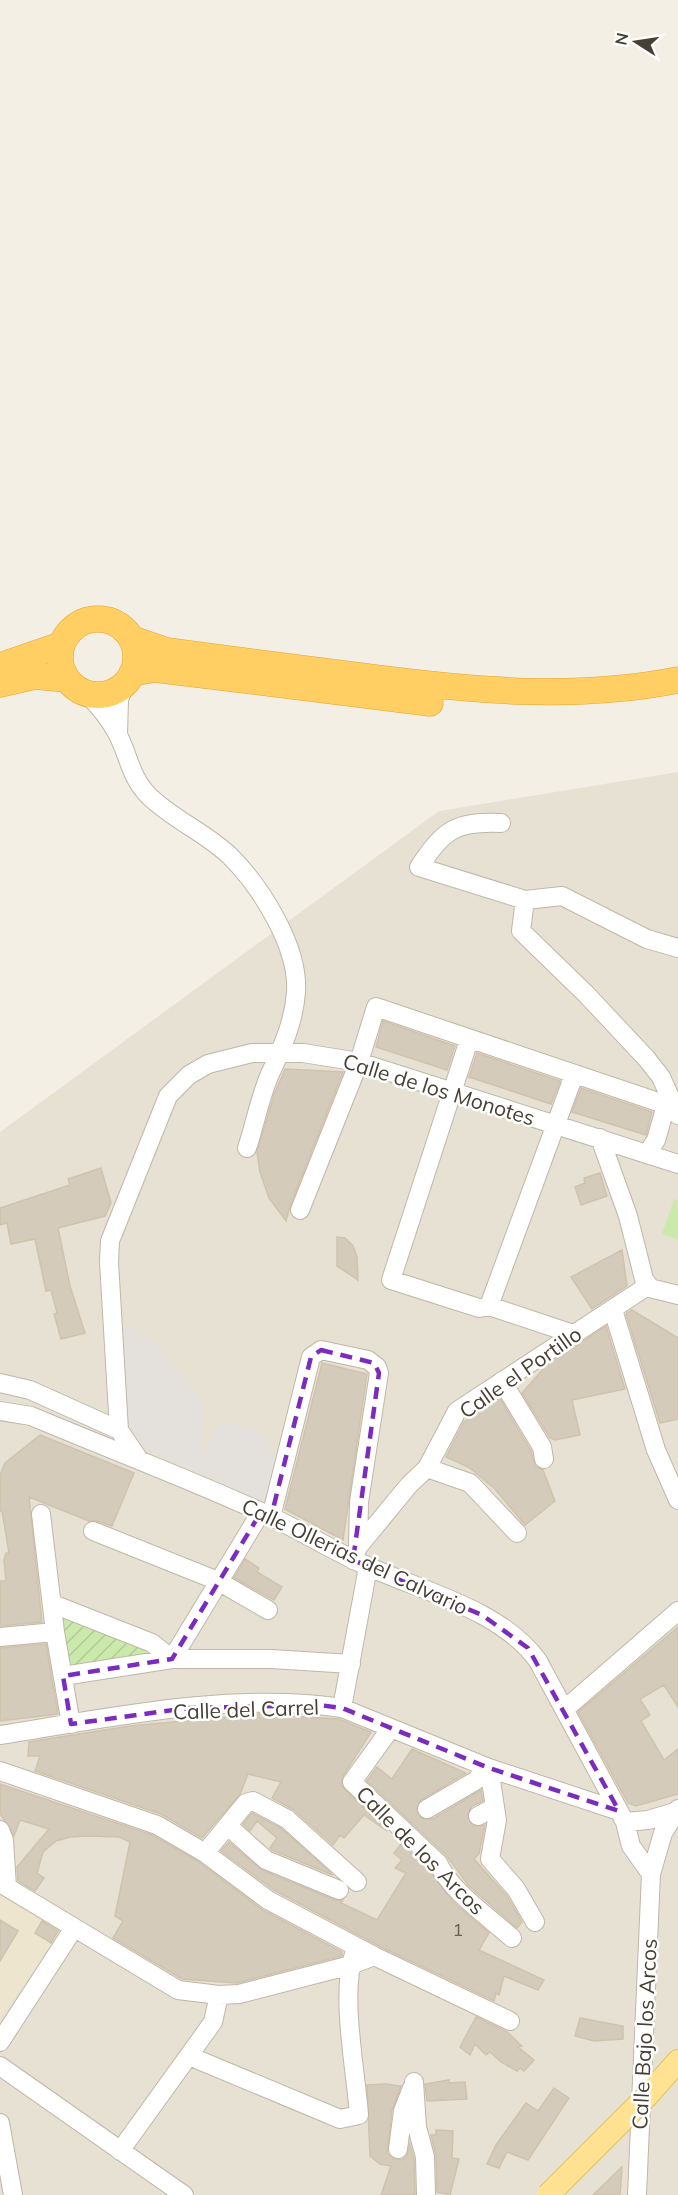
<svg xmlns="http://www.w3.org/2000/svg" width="678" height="2195" viewBox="0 0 678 2195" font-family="Mulish,sans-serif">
  <defs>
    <pattern id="garden-furrows" width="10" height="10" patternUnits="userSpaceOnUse" patternTransform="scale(1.5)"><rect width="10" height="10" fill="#cce9ac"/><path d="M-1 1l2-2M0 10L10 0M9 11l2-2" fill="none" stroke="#b1c995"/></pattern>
  </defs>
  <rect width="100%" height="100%" fill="#f3efe5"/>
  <path fill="#e7e1d3" d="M678 772V2195H0V1132L439 811Z"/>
  <path fill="#ede5ce" d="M0 1891 62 1929 0 2019Z"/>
  <path fill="#cce9ac" d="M674 1199 678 1200V1240L662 1234Z"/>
  <path fill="url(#garden-furrows)" d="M66 1617 146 1648 147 1657 67 1668 59 1623Z"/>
  <path fill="#e4e1dd" d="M123 1321 157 1346 203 1401 201 1451 206 1452 215 1428 224 1421 264 1434 277 1464 267 1504 152 1452 125 1427Z"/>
  <path fill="#d5cbba" stroke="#d0c3ad" stroke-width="1.5" d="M383 1021 455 1046 447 1070 376 1047Z
    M477 1053 560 1081 551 1104 469 1077Z
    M285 1069 343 1072 290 1206 286 1221 269 1198 260 1172 257 1152 274 1095Z
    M581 1088 652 1112 646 1135 572 1112Z
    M101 1168 111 1203 105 1216 58 1228 70 1286 85 1333 61 1339 54 1314 57 1313 51 1290 46 1291 35 1239 11 1244 7 1223 0 1225V1208L70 1185 68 1179Z
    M600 1173 607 1196 581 1205 575 1187 585 1183 584 1178Z
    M337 1237 345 1238 353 1246 357 1257 358 1280 337 1266Z
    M622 1250 627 1286 592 1309 571 1277Z
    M632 1310 678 1338V1419L660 1423 626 1314Z
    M606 1326 625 1389 572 1400 580 1435 555 1440 550 1438 522 1393 546 1366Z
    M322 1363 367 1374 343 1540 285 1509Z
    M499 1397 531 1451 535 1466 543 1470 555 1501 525 1525 495 1489 470 1468 446 1457 464 1422Z
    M40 1435 134 1473 112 1526 97 1521H89L29 1497 42 1622 0 1626V1581H6L4 1560 6 1553H9L2 1511H0V1475L5 1463Z
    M245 1559 259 1568 257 1572 282 1587 274 1600 234 1578Z
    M678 1627V1707L664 1685 640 1699 650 1715 641 1721 664 1760 678 1749V1794L636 1806 628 1803 578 1712Z
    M46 1644 58 1714 0 1721V1648Z
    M259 1714 339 1719 371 1732 343 1776 341 1785 387 1831 364 1815 344 1838 340 1835 333 1845 294 1810 272 1798 281 1782 248 1774 240 1794 202 1838 161 1814 35 1771 40 1756H28L29 1742 34 1741 130 1726Z
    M412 1749 466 1773 421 1800 416 1810 421 1818 433 1819 481 1790 483 1801 472 1806 467 1815 473 1826 485 1825 479 1854 474 1859 507 1896 522 1922 517 1928 469 1886 446 1855 367 1781 377 1767 392 1779Z
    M0 1784 152 1835 199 1862 263 1910 342 1952V1956L237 1983 182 1979 113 1938 123 1921 115 1916 130 1842 119 1837 89 1836 70 1837 56 1841 43 1852 37 1873 44 1878 35 1891 18 1881 17 1867 49 1829 20 1820 14 1836 0 1813Z
    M252 1813 281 1828 333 1875 272 1850 270 1848 277 1838 257 1821 250 1831 243 1824Z
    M229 1842 262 1870 335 1900H343L341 1903 377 1920 406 1873 395 1868 402 1860 394 1853 401 1844 429 1870 453 1902 489 1933 479 1950 544 1980 538 1990 504 1976 499 1995 496 1993 494 2001 379 1946 274 1890 221 1851Z
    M0 1920 18 1931 0 1961Z
    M42 1921 58 1931 51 1943 35 1933Z
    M476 2017 507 2032 522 2046 518 2047 534 2060 524 2071 520 2068 517 2071 501 2062 490 2052 486 2055 475 2044 470 2055 460 2047Z
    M580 2018 623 2026V2039L594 2041 575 2036Z
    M449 2080V2083L465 2082 467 2099 427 2101 425 2084Z
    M386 2084 401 2086 392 2110 387 2153 392 2158 402 2160 407 2155 410 2144 414 2159 415 2195H381L391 2166 380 2164 370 2156 367 2085Z
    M554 2088 569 2098 528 2160 507 2152 499 2168 487 2164 496 2145 526 2103 538 2111Z
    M436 2130 453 2131 452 2158 459 2159 450 2195 437 2192 436 2156 431 2135H436Z
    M622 2167 620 2195H593Z"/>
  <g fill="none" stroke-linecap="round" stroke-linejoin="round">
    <defs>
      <path id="minor" d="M86 693C98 705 109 718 117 733 129 755 130 778 150 797 174 820 206 833 230 856 261 887 299 947 296 992 294 1022 282 1048 270 1074 260 1097 255 1124 247 1148
        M118 734 119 700 124 685
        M501 823C455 821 444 830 419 867L525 900 562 896 647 939 678 948
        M525 900 521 931 586 994 646 1058 661 1077 678 1115
        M469 1040 391 1280 479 1308 489 1306 573 1334
        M600 1138 628 1216 644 1279 649 1286
        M300 1210 359 1062 376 1007 664 1104 665 1109 656 1140 647 1154
        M489 1306 574 1075
        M613 1310 656 1450 678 1500
        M502 1381 542 1447 544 1459
        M0 1383 30 1390 119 1430
        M0 1411 31 1416C107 1448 184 1477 259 1511 295 1527 329 1549 365 1565 421 1591 501 1609 538 1661L625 1822 631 1846 651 1874
        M140 1461 119 1430 109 1262 110 1241 168 1096 189 1075 208 1064 252 1053H303L359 1062 678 1164
        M427 1468 470 1483 517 1533
        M41 1514 55 1632 71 1724
        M271 1517 311 1357 321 1350 368 1360 377 1367 379 1373 359 1502 358 1547
        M93 1531 218 1581 268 1610
        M353 1560 358 1547 409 1485 427 1468 457 1411 646 1287 678 1295
        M53 1604 152 1643 172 1659
        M0 1637 55 1632
        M172 1659 261 1512
        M63 1676 172 1659H271L351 1664
        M342 1708 368 1567
        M566 1708 678 1611
        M391 1728 352 1782 438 1863C452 1893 488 1916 512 1938
        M0 1735C107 1718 235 1691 342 1708L489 1768 619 1811
        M489 1768 497 1820 490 1859 516 1889 535 1922
        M0 1771 157 1825 205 1853 268 1900 374 1956 510 2021
        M427 1809 475 1781 489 1768
        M478 1816 495 1807
        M625 1822 648 1820 675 1812
        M228 1826 266 1860 339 1890
        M0 1830 4 1840 7 1887
        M205 1853 246 1803 253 1801 287 1819 357 1882
        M0 1883 178 1990 219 1995 239 1994 351 1965 374 1956
        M0 2042 74 1928
        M189 2056 340 2119 359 2115C356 2071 340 1995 354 1954
        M0 2066 184 2195
        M414 2082 417 2127 425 2157 426 2195
        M0 2123 13 2195
        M398 2149 403 2111 412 2088
        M120 2151 213 2022 219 1995
        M637 2195 651 1874 663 1833 678 1809"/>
      <path id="major" d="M647 2096 678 2061"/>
      <path id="highway" d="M60 657a38 38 0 1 1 76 0a38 38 0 1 1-76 0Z
        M132 639 167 651C236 660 305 669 375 678 477 691 576 700 678 680
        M0 666 61 645
        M132 673 155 669 430 703
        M0 684 35 676 67 679"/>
    </defs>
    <use href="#minor" stroke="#bfb7a7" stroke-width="20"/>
    <use href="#major" stroke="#e7c15f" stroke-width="24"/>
    <use href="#highway" stroke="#e1a530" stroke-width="27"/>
    <use href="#minor" stroke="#fff" stroke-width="18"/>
    <use href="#major" stroke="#ffe392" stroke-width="22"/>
    <use href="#highway" stroke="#ffcf64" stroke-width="26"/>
    <defs>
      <path id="major-bridge" d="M548 2195 647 2096"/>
    </defs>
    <use href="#major-bridge" stroke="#e7c15f" stroke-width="24" stroke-linecap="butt"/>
    <use href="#major-bridge" stroke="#ffe392" stroke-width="22"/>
  </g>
  <path fill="none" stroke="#7b2cbf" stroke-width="4.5" stroke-dasharray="12 8" stroke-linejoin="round" d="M321 1350 374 1363 379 1373 353 1560 482 1615 528 1648 619 1811 489 1768 342 1708 319 1705 188 1708 71 1724 63 1676 172 1659 261 1512 271 1517 311 1357Z"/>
  <g text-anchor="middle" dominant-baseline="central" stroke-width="5" stroke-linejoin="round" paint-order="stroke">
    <g font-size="18" fill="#696256">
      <text x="458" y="1929">1</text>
    </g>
    <g font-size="21" fill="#453f34" stroke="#fff">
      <text transform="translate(439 1089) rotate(17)">Calle de los Monotes</text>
      <text transform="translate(520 1372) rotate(-35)">Calle el Portillo</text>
      <text transform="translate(355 1556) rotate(25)">Calle Ollerias del Calvario</text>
      <text transform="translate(246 1709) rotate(-2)">Calle del Carrel</text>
      <text transform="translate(421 1850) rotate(45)">Calle de los Arcos</text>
      <text transform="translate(644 2034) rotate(-87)">Calle Bajo los Arcos</text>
    </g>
  </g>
  <g transform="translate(636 42) rotate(282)" stroke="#ffffff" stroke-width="4.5" paint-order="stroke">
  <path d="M0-4.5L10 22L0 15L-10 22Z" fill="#453f34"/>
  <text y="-9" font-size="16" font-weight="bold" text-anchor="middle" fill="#453f34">N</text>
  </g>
</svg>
